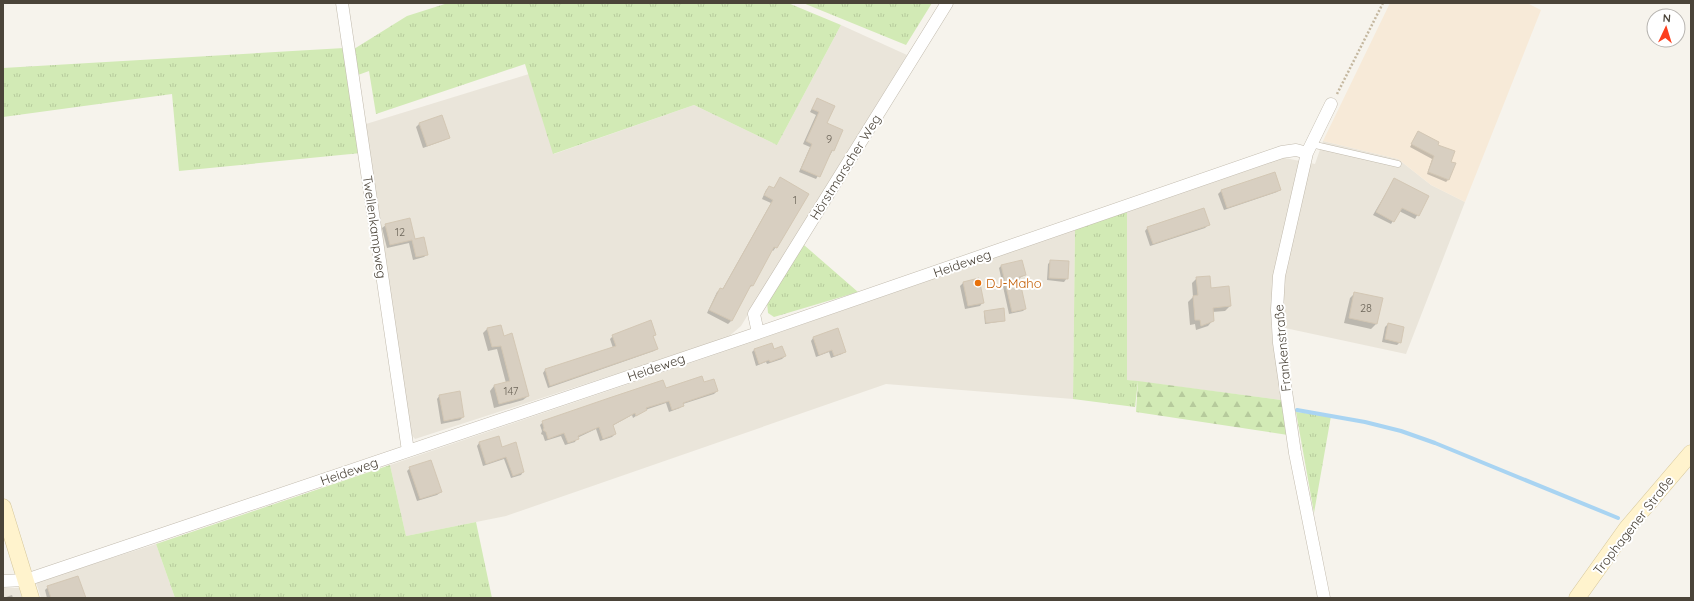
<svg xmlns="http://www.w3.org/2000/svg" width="1694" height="601" viewBox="0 0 1694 601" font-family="Quicksand,sans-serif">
  <defs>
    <pattern id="grass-tufts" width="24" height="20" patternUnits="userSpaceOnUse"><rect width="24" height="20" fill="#d2eab5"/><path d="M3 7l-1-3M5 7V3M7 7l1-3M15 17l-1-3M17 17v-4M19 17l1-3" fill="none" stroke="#b6ca9c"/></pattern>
    <pattern id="forest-firs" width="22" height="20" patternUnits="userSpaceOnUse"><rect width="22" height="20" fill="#d2eab5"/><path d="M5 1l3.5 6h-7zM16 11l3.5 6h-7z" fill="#b6ca9c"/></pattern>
  </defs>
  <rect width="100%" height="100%" fill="#f6f3ec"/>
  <path fill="#eae5da" d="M841 25 907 55 741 326 727 338 415 439 410 433 366 124 529 74 554 154 694 105 777 145Z
    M1323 141 1398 159 1431 185 1465 202 1406 354 1271 325 1281 400 1127 380V212L1280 157 1315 164Z
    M1075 229 1073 399 886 384 506 516 406 536 390 465 758 340Z
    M156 544 175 598H41L36 582Z
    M3 588H19L22 598H3Z"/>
  <path fill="#f7ead8" d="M1390 3H1527L1541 10 1465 202 1431 185 1398 159 1323 141Z"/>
  <path fill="url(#grass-tufts)" d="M448 3H788L841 25 777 145 694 105 553 154 525 64 376 114 369 71 358 75 354 49 407 16Z
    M803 3H932L906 45Z
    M344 48 361 153 179 171 172 94 3 117V68Z
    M1127 212V380L1138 381 1135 407 1073 399 1075 229Z
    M804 245 858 292 774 317 768 313 767 302Z
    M1296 412 1331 416 1314 513Z
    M390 465 406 536 476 522 492 598H175L156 544Z"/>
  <path fill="url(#forest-firs)" d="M1138 381 1281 400 1288 435 1136 412Z"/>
  <path fill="#0003" d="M817 99 833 150 816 179 799 172 810 147 803 144 816 115 810 112Z
    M419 124 449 137 445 140 423 148 416 127Z
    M1418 132 1436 145 1449 162V179L1446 182 1427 174 1432 159 1410 147Z
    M780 179 776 247 773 251 772 250 752 286 748 288 731 321 728 324 707 313 717 292 721 289 722 290 771 203 762 199 766 190 769 187 773 189Z
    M1394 179 1428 196 1415 219 1399 211 1391 224 1373 215Z
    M1280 189 1277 192 1224 210 1218 194 1221 191Z
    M386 225 414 241 427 254 424 257 413 260 409 243 387 248 382 228Z
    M1208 225 1205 228 1150 246 1145 231 1148 227Z
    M1051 261 1067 278 1064 282 1047 280 1048 264Z
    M1001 266 1025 275 1018 279 1025 309 1023 311 1009 314 999 268Z
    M1197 278 1230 306 1225 311 1212 312 1213 320 1208 326 1196 330 1195 324 1190 325 1188 302 1193 297 1192 283Z
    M963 283 983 302 980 306 965 309 960 286Z
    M1355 293 1376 324 1371 329 1344 323 1350 298Z
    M985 312 1004 321 985 324 984 313Z
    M1388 324 1400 342 1397 345 1382 342 1385 327Z
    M487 329 503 337 528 396 523 400 494 408 490 391 494 386 506 383 497 349 488 351 483 333Z
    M655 335 653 336 657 349 654 351 548 388 543 373 545 370 613 348 610 339 613 336Z
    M813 338 845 351 842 354 831 358 829 352 816 357 811 341Z
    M772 344 774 350 785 356 782 359 767 364 766 362 756 366 752 352 754 350Z
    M704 383 717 391 714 394 683 404 680 408 669 412 666 403 645 410 633 418 632 415 612 426 615 434 612 437 600 441 596 429 577 438 575 442 565 445 561 436 545 441 543 435 541 434 542 431 540 425 543 422 665 390Z
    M440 395 463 417 460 420 441 424 437 399Z
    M498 437 502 448 523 472 521 475 511 478 504 459 483 466 477 446 479 443Z
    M410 468 441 492 437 495 417 501 407 471Z
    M48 587 78 598H47L45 590Z
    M12 595 13 598H3Z"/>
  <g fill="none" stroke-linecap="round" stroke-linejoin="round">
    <path stroke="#a9d4f2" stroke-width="4" d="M1297 410 1365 422 1401 431 1435 443 1618 518"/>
  </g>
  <path fill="#d8cfc1" stroke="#d3c7b4" d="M817 98 835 106 827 123 843 130 834 151 832 150 820 177 801 169 812 144 806 141 819 112 812 109Z
    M442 115 450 138 427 146 419 123Z
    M1418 131 1439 142 1438 145 1455 151 1451 162 1456 163 1449 180 1428 172 1434 156 1411 144Z
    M1275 172 1281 190 1227 208 1221 190Z
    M780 177 809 194 777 248 774 247 753 286 751 285 732 321 709 310 720 288 723 289 773 200 764 195 769 186 774 188Z
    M1394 178 1429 196 1419 216 1402 208 1394 222 1376 212Z
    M1204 208 1210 225 1153 244 1147 227Z
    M410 218 415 239 424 237 428 255 416 257 412 240 390 245 385 224Z
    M1022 260 1026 275 1019 277 1026 309 1012 312 1001 265Z
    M1050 260 1069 261 1068 279 1049 278Z
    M1210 276 1211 288 1229 286 1231 306 1213 308 1214 321 1201 326 1200 320H1195L1193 296 1198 295 1196 277Z
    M979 278 984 303 968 306 963 282Z
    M1354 292 1383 298 1377 324 1349 318Z
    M1004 308 1005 321 986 323 984 311Z
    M651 320 656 335 653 336 658 349 550 386 545 369 616 346 612 335Z
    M1388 323 1404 327 1401 343 1385 339Z
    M501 325 504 336 512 333 529 396 499 404 494 385 510 381 501 346 492 347 487 328Z
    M838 328 846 352 834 356 832 350 819 355 813 337Z
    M772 343 774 349 782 346 786 356 770 362 769 360 759 364 754 349Z
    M702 376 704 382 714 379 718 391 683 403 684 406 672 410 669 401 646 408 647 410 636 416 635 413 613 425 616 434 603 439 599 427 578 436 579 439 568 443 564 433 548 439 546 432 543 430 544 428 542 421 609 398 663 380 666 388Z
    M460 391 464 417 444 421 439 395Z
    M499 436 502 447 516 442 524 472 513 476 506 457 486 464 479 442Z
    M431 460 442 492 420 499 409 467Z
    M78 576 86 598H51L47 586Z"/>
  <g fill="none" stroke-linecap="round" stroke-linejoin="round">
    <defs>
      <path id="lane" d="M1311 144 1398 164"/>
      <path id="street" d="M342 3 408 451
        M758 333 754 314 947 3
        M3 581 26 580 758 333 1282 152 1296 150 1307 153
        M1324 598 1295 453 1279 343 1277 310 1279 276 1307 153 1331 104"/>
      <path id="secondary" d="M3 507 31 598
        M1577 598 1627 528 1691 453"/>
    </defs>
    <use href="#lane" stroke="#c2bbae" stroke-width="7"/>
    <use href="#street" stroke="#c2bbae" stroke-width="13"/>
    <use href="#secondary" stroke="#d6c79b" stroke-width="17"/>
    <path stroke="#c4b79f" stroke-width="2.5" stroke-dasharray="2 2" stroke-linecap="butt" d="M1337 94 1383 3"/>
    <use href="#lane" stroke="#fff" stroke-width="6"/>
    <use href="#street" stroke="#fff" stroke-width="12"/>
    <use href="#secondary" stroke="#fff3cd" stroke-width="16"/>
  </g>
  <circle fill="#e8710a" stroke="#fff" stroke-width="1.5" cx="978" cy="283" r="4"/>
  <g text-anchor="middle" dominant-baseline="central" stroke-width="4" stroke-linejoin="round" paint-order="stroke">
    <g font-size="11" fill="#6e675b">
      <text x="829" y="139">9</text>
      <text x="795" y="200">1</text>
      <text x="400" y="232">12</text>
      <text x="1366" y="308">28</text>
      <text x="511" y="391">147</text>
    </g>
    <g font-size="13" fill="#4b4439" stroke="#fff">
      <text transform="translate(845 167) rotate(-58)">Hörstmarscher Weg</text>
      <text transform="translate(375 227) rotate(82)">Twellenkampweg</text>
      <text transform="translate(962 263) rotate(-19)">Heideweg</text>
      <text transform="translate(1282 348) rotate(-95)">Frankenstraße</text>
      <text transform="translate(656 367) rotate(-19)">Heideweg</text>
      <text transform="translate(349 471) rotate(-19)">Heideweg</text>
      <text transform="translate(1633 525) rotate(-52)">Trophagener Straße</text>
    </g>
    <g font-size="13" fill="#c56008" stroke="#fff" text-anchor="start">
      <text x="986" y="283">DJ-Maho</text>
    </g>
  </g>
  <rect width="1694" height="601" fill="none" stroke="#4b4439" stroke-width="8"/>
  <g transform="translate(1666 28) rotate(4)"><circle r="19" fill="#ffffff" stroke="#b7b4b0"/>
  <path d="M0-3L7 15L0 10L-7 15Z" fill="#fc3f1d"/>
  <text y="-6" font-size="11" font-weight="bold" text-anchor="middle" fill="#4b4439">N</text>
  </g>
</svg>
